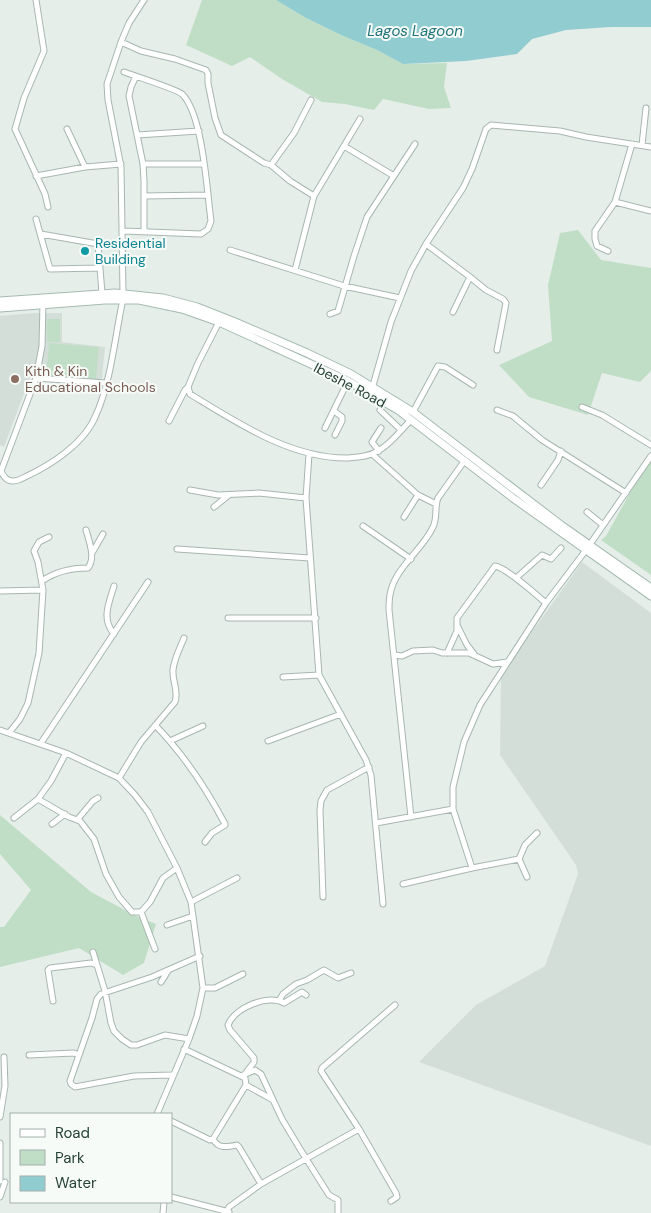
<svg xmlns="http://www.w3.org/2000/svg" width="651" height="1213" viewBox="0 0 651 1213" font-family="'DM Sans',sans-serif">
  <rect width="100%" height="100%" fill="#e6eeea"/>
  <path fill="#d4ded9" d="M34 313H62V342L105 347 102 378 100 381 31 375 4 447 0 445V316Z
    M582 562 651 613V1146L419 1062 476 1005 545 966 578 874 576 865 500 755 501 675Z"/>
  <path fill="#c0dec6" d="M202 0H276L306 18 341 35 377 50 403 64 447 63 444 87 451 108 429 109 383 99 374 110 345 104 322 102 282 79 250 57 232 66 186 45Z
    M578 230 601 260 651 268V371L640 382 602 373 588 415 529 397 499 365 552 341 548 285 560 233Z
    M47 319H60V342H47Z
    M49 343 99 347 96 379 46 376Z
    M651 455V575L601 540 606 536Z
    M0 815 91 892 136 916 156 924 144 963 123 975 79 948 0 967V927H4L31 890 0 854Z"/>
  <path fill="#91ccd0" d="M276 0H651V27H611L566 30 532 39 517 54 466 61 403 64 377 50 341 35 306 18Z"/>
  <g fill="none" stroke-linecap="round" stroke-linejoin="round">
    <defs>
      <path id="street" d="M36 0 44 51 24 98 15 129 45 194 48 207
        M121 42 141 51 175 59 206 70 208 74V83L215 118 221 135 264 163 271 165 290 181 314 196
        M136 76 131 87 129 96 143 164 144 181V232
        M67 129 85 167
        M137 135 199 131
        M642 145 646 108
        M344 146 394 176
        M143 164H204
        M271 165 294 133 311 100
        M36 176 85 167 121 164
        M144 196 208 195
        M615 202 651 211
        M36 219 50 269 100 268
        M123 231 201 234 208 229 211 221C207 192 203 114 182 94 176 89 135 76 124 72
        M41 234 98 244 102 293
        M426 244 470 277 486 290 503 299 506 303 497 350
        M230 250 344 286 400 298
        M608 251 597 246 595 239V231L615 202 632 144
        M295 270 314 196 360 119
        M123 293 121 167 108 100 107 84 121 42 129 23 144 0
        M43 303 42 346 36 378 1 471C6 483 14 483 25 477 51 465 85 443 96 415 111 382 115 336 123 299
        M453 312 470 277
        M330 314 338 311 354 256 367 217 415 144
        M36 378 106 383
        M188 387 190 394C236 422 291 459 348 458 357 457 366 457 374 453 389 446 400 431 411 420
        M372 389 391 322 411 271 426 244 463 188 472 169 486 129 491 125 560 131 586 137 651 147
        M582 407 602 415 651 445
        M380 410 401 430
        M497 410 513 416 542 440 626 493
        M334 411 342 417V421L335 435
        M413 412 438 366 445 367 473 385
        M169 421 185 390 188 387 198 363 219 322
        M325 428 348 381
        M379 451 372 442 381 428
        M309 454 306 498 319 675 366 760 371 775 383 904
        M372 454 418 495 436 504
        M541 485 558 460 561 451
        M190 490 218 495 259 493 306 498
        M214 507 229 495
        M587 512 603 525
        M404 517 418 495
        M363 526 411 559
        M177 549 310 558
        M92 553 103 534
        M516 578 542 555 551 559 561 548
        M42 581C55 572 72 568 88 568 96 558 89 541 86 530
        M0 591 43 590
        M228 618H316
        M458 627 467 645 474 654
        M114 634C101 619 109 603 114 586
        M447 653 457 631V618L495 566C507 568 535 594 546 603
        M394 655 402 656 413 651 433 650 442 653H469L493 664 507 662
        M283 677 319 675
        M156 726C184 755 206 788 225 824V825L212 833 205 842
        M0 730 66 753 119 778 135 795 148 812 177 868 191 902 203 988 197 1016 189 1039 157 1114
        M9 733 20 719 28 703 39 653 43 590 38 562 34 551 39 542 49 537
        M170 741 203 726
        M268 741 341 714
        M41 743 148 582
        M119 778 141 742 175 702C179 690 172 682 173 670 174 659 180 648 184 638
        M38 799 69 817 80 821 94 839 106 874 119 897 132 912H141L150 902 163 878 177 868
        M411 817 389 610C389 605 389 600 390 595 394 568 422 551 433 527 438 517 434 507 438 498L465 460
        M14 818 38 799 51 781 66 753
        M77 820 93 801 98 798
        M376 823 453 809
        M52 824 65 814
        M472 868 453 809V787L464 742 480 705 546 603 586 550 651 456
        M527 877 519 859 525 845 537 833
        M403 884 472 868 519 859
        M323 897 320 810 321 801 327 790 369 767
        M191 902 237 878
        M141 912 155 949
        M167 925 193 916
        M93 952 105 991 111 1023 114 1031 122 1039 131 1045H137L165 1035 189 1039
        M161 982 168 971
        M203 988H215L243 974
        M280 999 283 994 296 984 307 980 324 970 338 978 351 973
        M53 1001 48 970 50 968 91 963 97 965
        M184 1049 241 1076 245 1078 246 1085 273 1100
        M29 1055 74 1053 79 1055
        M245 1074 254 1062V1058L230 1030 228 1025C235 1007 269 994 284 1003L302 992 306 995
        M172 1075 134 1076 75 1087 71 1084 70 1081 92 1018 97 999 101 994 152 977 200 956
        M241 1076 255 1070 261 1074 282 1119 300 1149 329 1195 338 1200V1213
        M0 1117 5 1086 4 1057
        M171 1121 210 1140 213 1139C218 1149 227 1147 237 1145L239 1147 261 1184
        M213 1139 246 1085
        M0 1143V1181
        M0 1197 5 1182
        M171 1197 229 1212
        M391 1201 397 1197 396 1193 359 1129 321 1071 322 1068 395 1005
        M227 1211 229 1207 261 1184 359 1129
        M163 1213 164 1202"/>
      <path id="secondary" d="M0 301 115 293 163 298 197 307 235 322 307 353 351 374 413 412 561 525 651 588
        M0 308 105 300H139L182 309 219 322 348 381 398 410 513 498 651 596"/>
    </defs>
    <use href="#street" stroke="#a8b6b1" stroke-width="7"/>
    <use href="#secondary" stroke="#a5bab1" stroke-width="9"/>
    <use href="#street" stroke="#fff" stroke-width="5"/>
    <use href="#secondary" stroke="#fff" stroke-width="7"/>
  </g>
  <circle fill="#0f9aa8" stroke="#f7fbf8" stroke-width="2" cx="85" cy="251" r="5"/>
  <circle fill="#8d6e63" stroke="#f7fbf8" stroke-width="2" cx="15" cy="379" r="5"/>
  <g text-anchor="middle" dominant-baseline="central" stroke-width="4" stroke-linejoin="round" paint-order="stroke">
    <g font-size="14" fill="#0d838f" stroke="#f7fbf8" text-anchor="start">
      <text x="95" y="243">Residential<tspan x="95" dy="16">Building</tspan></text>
    </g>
    <g font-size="14" fill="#785e54" stroke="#f7fbf8" text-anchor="start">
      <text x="25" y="371">Kith &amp; Kin<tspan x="25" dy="16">Educational Schools</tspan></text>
    </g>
    <g font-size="14" fill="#254037" stroke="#f7fbf8">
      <text transform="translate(350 385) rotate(28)">Ibeshe Road</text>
    </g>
    <g font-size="15" font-style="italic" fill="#21737a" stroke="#f7fbf8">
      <text x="415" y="31">Lagos Lagoon</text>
    </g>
  </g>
  <rect x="10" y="1113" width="162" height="90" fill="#f7fbf8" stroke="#a3b0ab"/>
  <rect x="20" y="1129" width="25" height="8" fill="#ffffff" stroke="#a3b0ab"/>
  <text x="55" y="1138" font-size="15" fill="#254037">Road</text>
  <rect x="20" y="1150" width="25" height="15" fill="#c0dec6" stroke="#a3b0ab"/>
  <text x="55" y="1163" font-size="15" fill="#254037">Park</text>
  <rect x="20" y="1176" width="25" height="15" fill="#91ccd0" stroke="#a3b0ab"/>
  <text x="55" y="1188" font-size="15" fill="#254037">Water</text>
</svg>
